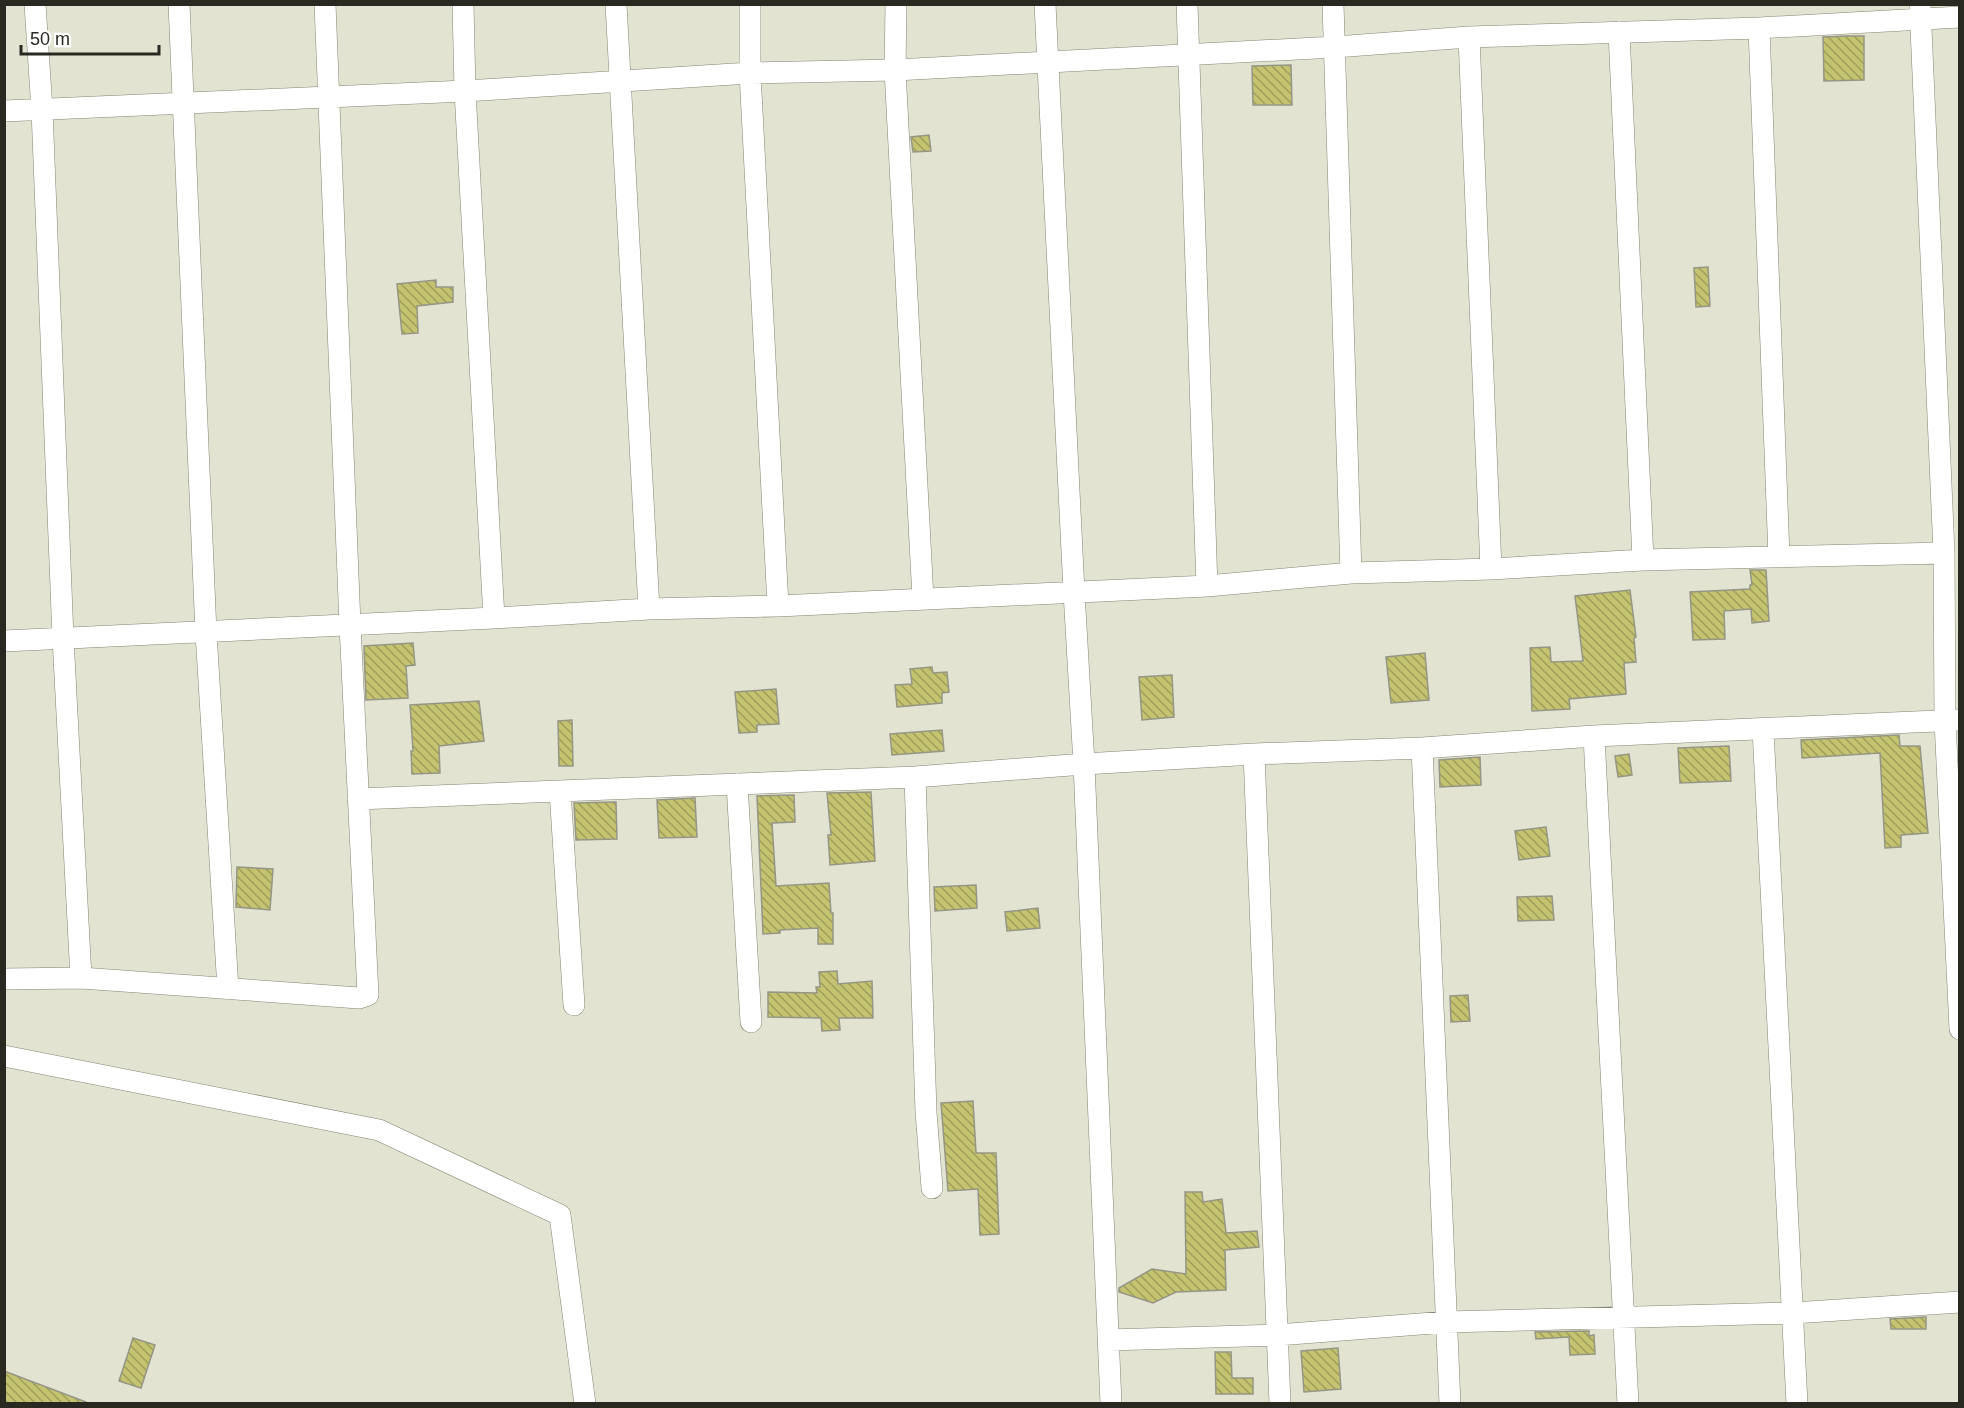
<svg xmlns="http://www.w3.org/2000/svg" width="1964" height="1408" viewBox="0 0 1964 1408" font-family="Helvetica,sans-serif">
  <defs>
    <pattern id="building-back-hatch" width="6" height="6" patternUnits="userSpaceOnUse" patternTransform="scale(1.5)"><rect width="6" height="6" fill="#c4c36f"/><path d="M-1 5l2 2M0 0l6 6M5-1l2 2" fill="none" stroke="#9f9e5b"/></pattern>
  </defs>
  <rect width="100%" height="100%" fill="#e2e3d1"/>
  <path fill="url(#building-back-hatch)" stroke="#969686" stroke-width="1.5" d="M1849 36H1864V80L1824 81 1823 37Z
    M1291 65 1292 105H1253L1252 66Z
    M929 135 931 151 913 152 911 137Z
    M1708 267 1710 306 1696 307 1694 268Z
    M436 280V287H453V302L417 306 418 333 402 334 397 284Z
    M1750 570H1766L1769 621 1752 623 1751 609 1724 611 1725 639 1693 640 1690 592 1750 589V585H1752Z
    M1630 590 1636 637 1634 638 1636 662 1624 663 1626 694 1569 699 1570 709 1532 711 1530 648 1550 647 1551 662 1583 661 1575 596Z
    M413 643 415 665 406 666 408 698 366 700 364 646Z
    M1425 653 1429 700 1391 703 1386 657Z
    M932 667 933 673 947 672 949 692 942 693V703L897 707 895 685 912 684 910 669Z
    M1172 675 1174 717 1142 720 1139 677Z
    M776 689 779 724 757 725V732L739 733 735 692Z
    M479 701 484 741 439 746 440 773 412 774 411 751H413L410 705Z
    M572 720 573 766H559L558 721Z
    M942 730 944 751 892 755 890 734Z
    M1899 735 1900 746H1920L1928 833 1901 835V847L1885 848 1880 753 1802 758 1801 740Z
    M1729 746 1731 781 1680 783 1678 748Z
    M1629 754 1632 775 1618 777 1615 756Z
    M1480 757 1481 785 1440 787 1439 760Z
    M871 792 875 861 830 865 828 835H831L827 793Z
    M794 795 795 822 772 823 776 886 829 883 831 913H833V944H818V928L780 930V933L763 934 757 796Z
    M695 798 697 837 659 838 657 800Z
    M616 802 617 839 576 840 574 803Z
    M1546 827 1550 856 1519 860 1515 831Z
    M237 867 273 869 270 910 236 907Z
    M976 885 977 908 935 911 934 887Z
    M1552 896 1554 920 1518 921 1517 897Z
    M1038 908 1040 928 1007 931 1005 912Z
    M837 971 838 984 872 981 873 1018H839L840 1030 822 1031 821 1018 768 1017V992L817 993 816 987H820L819 972Z
    M1468 995 1470 1021 1451 1022 1450 996Z
    M973 1101 976 1153H996L999 1234 980 1235 978 1189 948 1191 941 1103Z
    M1185 1192H1202L1203 1202 1222 1199 1226 1233 1257 1231 1259 1247 1225 1250 1226 1290 1176 1292 1153 1303 1119 1292V1288L1152 1269 1186 1274Z
    M1926 1317V1329H1891L1890 1319Z
    M1589 1331V1336L1594 1335 1595 1354 1570 1355 1569 1337 1536 1339 1535 1332Z
    M133 1338 155 1345 141 1388 119 1381Z
    M1338 1348 1341 1389 1304 1392 1301 1351Z
    M1215 1352H1231L1232 1378H1253V1394H1216Z
    M4 1371 86 1402V1404H4Z"/>
  <g fill="none" stroke-linecap="round" stroke-linejoin="round">
    <defs>
      <path id="minor" d="M35 4 42 110 63 638 81 978
        M179 4 206 633 228 989
        M463 4 465 91 494 618
        M616 4 649 609
        M750 4V73L778 606
        M896 4 895 70 923 599
        M1045 4 1074 592 1084 764 1111 1404
        M1187 4 1207 586
        M1333 4 1351 573
        M1920 5 1944 553 1945 721 1960 1029
        M1759 28 1779 557
        M1619 32 1643 560
        M1469 37 1491 569
        M4 111 465 91 750 73 895 70 1335 47 1469 37 1759 28 1960 17
        M4 641 494 618 649 609 778 606 1207 586 1351 573 1491 569 1643 560 1944 553
        M1763 729 1797 1404
        M1594 736 1628 1404
        M1422 748 1450 1404
        M1254 754 1280 1404
        M915 777 926 1112 932 1188
        M737 784 751 1022
        M560 791 574 1005
        M358 799 915 777 1084 764 1254 754 1422 748 1594 736 1960 720
        M4 979 81 978 359 998 368 995 350 625 325 4
        M4 1056 379 1130 560 1215 585 1404
        M1108 1340 1277 1335 1446 1322 1793 1313 1960 1302"/>
    </defs>
    <use href="#minor" stroke="#848574" stroke-width="22"/>
    <use href="#minor" stroke="#fff" stroke-width="21"/>
  </g>
  <rect width="1964" height="1408" fill="none" stroke="#292922" stroke-width="12"/>
  <path d="M21 45v9h138v-9" fill="none" stroke="#292922" stroke-width="3"/>
  <text x="30" y="45" font-size="18" fill="#292922" stroke="#ffffff" stroke-width="4.5" paint-order="stroke">50 m</text>
</svg>
